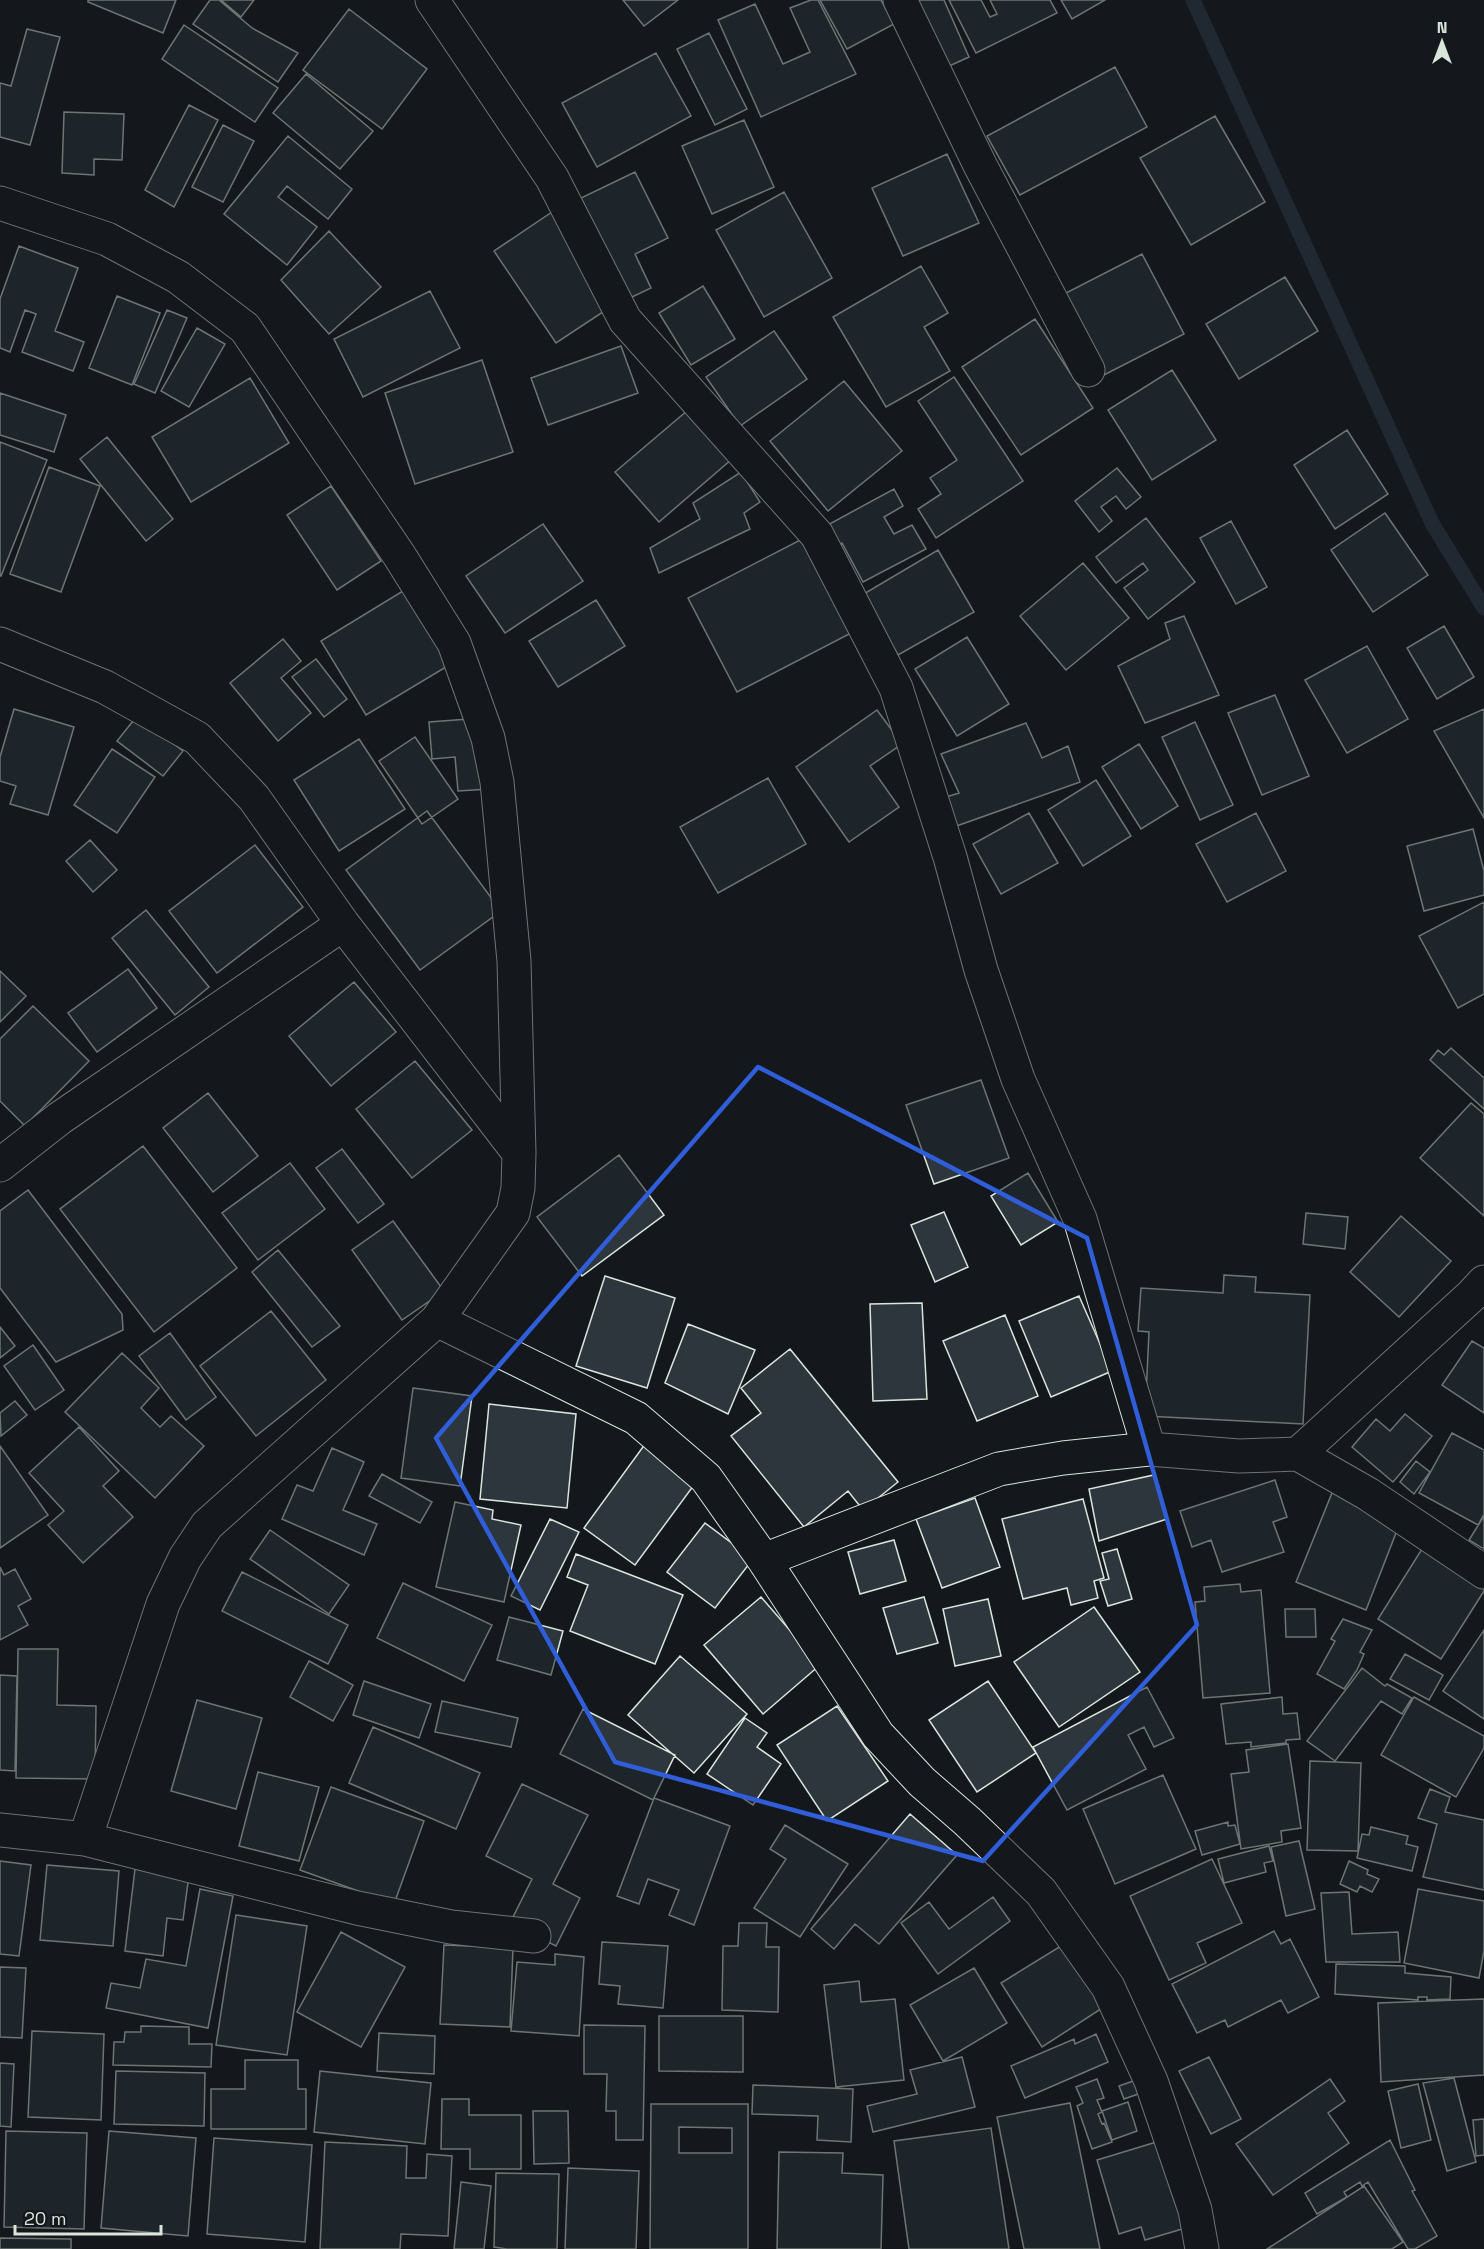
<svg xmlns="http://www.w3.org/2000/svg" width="1484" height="2249" viewBox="0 0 1484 2249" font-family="'Space Grotesk',sans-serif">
  <rect width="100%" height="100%" fill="#14181c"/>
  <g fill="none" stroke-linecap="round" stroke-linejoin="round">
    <path stroke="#2f3f4d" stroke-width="15" d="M1193 0 1432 523 1484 608"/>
  </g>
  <path fill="#2c363c" stroke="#d8e6dc" stroke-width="1.5" fill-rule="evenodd" d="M88 0H176L163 33 88 2Z
    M210 0H219L252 28 298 53 278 82 193 24Z
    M221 0H254L241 17Z
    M623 0H678L644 26Z
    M811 0H818L856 74 761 117 718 20 755 4 783 64 810 52 790 8Z
    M820 0H881L894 24 847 49Z
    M917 0H944L969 57 947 67Z
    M949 0H981L990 17 997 14 990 0H1050L1057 13 976 53Z
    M1061 0H1105L1072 19Z
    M349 9 427 69 382 129 303 70Z
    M184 25 278 88 255 122 162 59Z
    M27 29 60 37 30 145 0 137V83L11 86Z
    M709 33 747 109 715 125 677 49Z
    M656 53 691 116 597 167 562 103Z
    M1115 67 1147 127 1020 195 987 136Z
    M306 74 373 131 340 169 273 113Z
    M189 105 218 120 174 207 145 190Z
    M64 112 124 114 122 160 94 159V175L62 173Z
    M1215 116 1265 202 1191 245 1140 158Z
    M744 120 774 187 712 214 682 146Z
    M223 125 254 141 223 202 192 187Z
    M288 136 352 189 328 219 287 186 278 197 317 227 287 265 224 214Z
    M947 154 979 223 903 256 872 188Z
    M635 172 668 238 635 254 651 288 630 298 581 198Z
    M784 192 832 278 764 317 716 230Z
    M552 212 609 308 556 343 494 251Z
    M329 231 381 287 329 334 281 280Z
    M19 246 78 268 55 331 84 342 73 371 22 352 36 314 25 310 10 352 0 348V299Z
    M1142 254 1184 334 1104 375 1062 295Z
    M921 266 948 313 924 327 950 371 886 407 833 317Z
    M1285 277 1318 331 1239 379 1206 324Z
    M703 286 735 339 691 365 659 313Z
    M430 291 460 348 363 397 334 339Z
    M117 296 160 313 132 385 89 368Z
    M167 310 187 318 155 393 134 384Z
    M1035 319 1093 408 1021 455 962 367Z
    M197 328 225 344 189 407 161 391Z
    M774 331 807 379 740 426 706 377Z
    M621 346 638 393 548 425 531 378Z
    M482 360 513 452 415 484 385 393Z
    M1172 370 1216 440 1152 480 1108 410Z
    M954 377 1023 481 936 538 918 509 941 494 930 478 957 460 918 401Z
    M250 378 289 443 191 502 152 437Z
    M844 381 902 451 828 511 770 441Z
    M0 393 66 415 54 452 0 435Z
    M688 410 732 459 659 522 615 472Z
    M1347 430 1388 494 1335 529 1294 465Z
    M107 437 173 519 146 541 80 459Z
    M0 442 47 460 1 576H0Z
    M49 467 100 486 61 592 10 574Z
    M1117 468 1141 497 1126 509 1116 496 1101 507 1112 521 1099 532 1075 501Z
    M741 472 760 502 744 513 750 529 659 573 650 548 700 519 693 503Z
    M331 486 381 561 337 590 287 515Z
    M894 489 903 506 884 517 894 534 912 525 926 549 863 582 842 543 835 547 824 527Z
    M1385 513 1428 575 1373 612 1331 550Z
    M1146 518 1195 582 1148 619 1124 588 1148 570 1143 563 1116 583 1096 557Z
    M1231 521 1267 587 1236 604 1200 538Z
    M543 524 583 581 505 633 466 576Z
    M808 536 857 630 737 692 688 598Z
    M938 550 974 612 898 655 862 595Z
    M1083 563 1129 618 1066 670 1020 616Z
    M411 586 456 661 366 715 321 641Z
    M596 600 625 646 558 687 529 641Z
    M1184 616 1219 695 1145 723 1118 666 1170 639 1165 623Z
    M1444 626 1474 677 1437 699 1407 648Z
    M967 637 1009 704 957 736 915 669Z
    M283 639 301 661 281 678 311 713 278 741 230 683Z
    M1367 646 1408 719 1347 753 1305 680Z
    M316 659 347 699 324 717 292 677Z
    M1275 695 1309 776 1262 795 1228 713Z
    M14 709 74 727 48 815 10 804 16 786 0 781V757Z
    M1484 709V818L1434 731Z
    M877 710 902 744 870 766 899 807 849 842 796 767Z
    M137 716 183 751 163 776 117 741Z
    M482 718 489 789 458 791 455 757 432 759 429 722Z
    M1195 722 1233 805 1200 820 1162 737Z
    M1026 723 1042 758 1068 746 1080 782 951 828 943 798 959 793 941 754Z
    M415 737 458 799 422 824 379 761Z
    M359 739 405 809 339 851 294 780Z
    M1139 744 1178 806 1141 829 1102 767Z
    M112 749 155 777 117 833 74 805Z
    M768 778 806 844 718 893 680 827Z
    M1096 780 1131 836 1083 866 1048 810Z
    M427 811 501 911 420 970 346 870Z
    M1029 813 1058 863 1001 894 973 844Z
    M1256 813 1286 871 1227 902 1196 844Z
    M1473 829 1484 871V895L1424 911 1407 846Z
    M90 840 117 870 93 892 66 861Z
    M255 845 303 907 217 973 169 911Z
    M1484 902V994L1458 1008 1419 936Z
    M146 910 209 987 175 1015 112 938Z
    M128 969 157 1008 97 1052 68 1013Z
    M0 971 26 996 0 1022Z
    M354 982 396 1032 331 1086 289 1036Z
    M33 1006 89 1061 25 1126 0 1101V1039Z
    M1451 1048 1484 1078V1109L1430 1060 1438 1050 1444 1055Z
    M415 1061 472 1130 412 1178 356 1109Z
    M981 1080 1009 1158 934 1184 906 1105Z
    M208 1093 258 1156 213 1192 163 1128Z
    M1471 1103 1484 1114V1216L1420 1158Z
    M143 1146 237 1268 154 1332 60 1209Z
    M342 1149 384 1204 358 1223 316 1168Z
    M619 1155 664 1215 582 1276 537 1217Z
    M290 1163 325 1209 258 1260 222 1213Z
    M1028 1173 1058 1222 1021 1245 991 1196Z
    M28 1190 122 1314 123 1330 56 1362 0 1288V1211Z
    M944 1212 968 1267 935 1282 911 1225Z
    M1306 1213 1348 1217 1345 1249 1303 1244Z
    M1401 1216 1451 1261 1399 1317 1350 1272Z
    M393 1221 444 1291 402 1320 352 1250Z
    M278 1250 340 1326 312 1347 252 1272Z
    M1224 1275 1256 1277 1255 1292 1310 1295 1303 1424 1145 1416 1149 1332 1138 1331 1141 1288 1223 1293Z
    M605 1276 675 1298 647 1388 576 1366Z
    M1079 1296 1112 1371 1051 1397 1019 1321Z
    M922 1303 927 1399 873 1401 870 1304Z
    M271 1311 326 1380 256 1436 200 1366Z
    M1005 1315 1038 1396 977 1421 943 1341Z
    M688 1324 755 1350 728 1414 665 1383Z
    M0 1327 15 1346 0 1358Z
    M170 1333 216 1397 186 1420 139 1356Z
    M1472 1341 1484 1348V1413L1442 1385Z
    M33 1345 64 1390 35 1410 4 1366Z
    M790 1349 898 1482 863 1510 848 1491 804 1527 731 1436 761 1413 741 1388Z
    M122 1353 159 1388 141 1408 160 1427 171 1416 204 1446 155 1498 65 1412Z
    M413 1388 472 1396 460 1486 401 1478Z
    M15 1401 27 1415 1 1436 0 1413Z
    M489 1404 576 1414 567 1508 480 1499Z
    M1405 1414 1432 1436 1393 1482 1352 1447 1376 1419 1390 1431Z
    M79 1427 119 1471 103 1486 133 1517 83 1563 48 1525 64 1511 29 1473Z
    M656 1429 708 1466 635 1565 584 1528Z
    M1452 1433 1484 1450V1514L1478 1525 1419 1493Z
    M0 1446 48 1515 0 1548Z
    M332 1448 364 1462 343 1510 377 1524 364 1555 282 1519 297 1485 313 1491Z
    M1416 1461 1430 1472 1414 1494 1400 1482Z
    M382 1474 432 1502 420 1523 369 1496Z
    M1154 1475 1167 1519 1099 1541 1089 1489Z
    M1275 1480 1287 1517 1273 1522 1284 1552 1222 1572 1211 1540 1192 1547 1180 1511Z
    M1334 1488 1403 1515 1366 1610 1296 1582Z
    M975 1498 1000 1567 942 1588 916 1519Z
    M1083 1499 1104 1578 1094 1581 1098 1598 1071 1605 1067 1588 1023 1599 1002 1519Z
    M455 1502 493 1510 492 1519 521 1525 504 1602 436 1587Z
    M1484 1516V1549L1469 1540Z
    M550 1519 579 1532 540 1610 511 1596Z
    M705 1523 753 1559 715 1608 667 1572Z
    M270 1530 349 1585 329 1614 250 1559Z
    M894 1540 906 1581 860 1594 848 1552Z
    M1427 1541 1484 1576V1591L1441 1659 1378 1619Z
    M1117 1549 1132 1599 1108 1606 1100 1581 1109 1579 1102 1553Z
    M576 1554 683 1595 655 1664 570 1631 588 1585 567 1577Z
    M0 1567 4 1575 15 1569 31 1599 18 1606 28 1625 0 1640Z
    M242 1572 348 1625 328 1664 222 1611Z
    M403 1583 492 1625 464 1681 377 1638Z
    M1240 1584 1241 1592 1261 1590 1270 1693 1203 1698 1195 1602 1205 1601 1204 1587Z
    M761 1597 820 1665 763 1714 704 1645Z
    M924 1597 938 1643 897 1654 883 1608Z
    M988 1599 1001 1656 955 1666 943 1609Z
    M1094 1607 1140 1672 1059 1727 1014 1662Z
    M1285 1609H1315L1316 1637H1286Z
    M509 1617 563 1631 551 1675 497 1660Z
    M1343 1619 1372 1630 1360 1652 1364 1654 1357 1670 1344 1689 1317 1674 1335 1641 1331 1639Z
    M1484 1630V1719L1443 1691Z
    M18 1649H58L57 1705 96 1706 95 1779 16 1778Z
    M1405 1654 1443 1675 1429 1700 1390 1679Z
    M680 1656 747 1714 694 1773 628 1715Z
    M309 1661 353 1685 333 1721 290 1697Z
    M1362 1668 1385 1686 1387 1684 1412 1698 1402 1714 1381 1701 1335 1761 1307 1741Z
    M0 1675 17 1676 15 1771 0 1770Z
    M364 1681 431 1704 419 1738 353 1715Z
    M988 1681 1036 1753 977 1792 929 1720Z
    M1147 1687 1174 1738 1154 1747 1144 1727 1128 1735 1146 1769 1067 1810 1033 1747Z
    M1282 1697 1283 1714 1297 1713 1300 1739 1286 1740V1743L1251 1747V1742L1226 1744 1221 1704Z
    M1414 1697 1484 1736V1748L1456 1797 1381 1755Z
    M197 1700 262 1718 236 1809 171 1791Z
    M442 1701 518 1718 511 1747 435 1732Z
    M837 1706 888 1781 827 1821 777 1745Z
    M583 1709 675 1755 653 1800 560 1754Z
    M745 1718 767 1733 757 1747 781 1764 753 1805 707 1774Z
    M373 1727 480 1773 456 1829 349 1783Z
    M1288 1744 1301 1828 1281 1831 1282 1842 1241 1849 1231 1774 1249 1772 1246 1750Z
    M1310 1761 1361 1763 1358 1851 1307 1850Z
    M258 1772 319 1787 299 1861 239 1846Z
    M1163 1775 1196 1849 1115 1884 1083 1809Z
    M522 1784 588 1815 553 1884 580 1898 556 1946 510 1923 532 1879 486 1856Z
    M331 1787 424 1821 394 1904 300 1870Z
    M1430 1789 1450 1797 1445 1812 1484 1820V1890L1423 1877 1437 1824 1418 1818Z
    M654 1798 730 1826 694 1925 669 1915 679 1890 648 1879 639 1904 617 1896Z
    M910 1814 957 1855 879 1944 855 1924 834 1949 811 1929Z
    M1228 1822V1826L1235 1825 1240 1844 1202 1855 1195 1831Z
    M785 1825 848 1864 800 1937 754 1908 786 1859 770 1849Z
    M1371 1827 1408 1836 1406 1844 1418 1847 1412 1871 1357 1858 1362 1834 1369 1835Z
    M1299 1841 1315 1909 1286 1916 1271 1847Z
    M1269 1846 1273 1861 1264 1863 1266 1872 1224 1883 1218 1859Z
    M1212 1859 1242 1923 1197 1943 1206 1963 1169 1980 1130 1896Z
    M0 1861 31 1865 19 1956 0 1954Z
    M1349 1861 1368 1870 1367 1874 1379 1879 1372 1892 1360 1886 1357 1892 1340 1884Z
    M47 1865 119 1871 113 1946 40 1940Z
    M135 1869 189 1875 183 1920 167 1918 163 1956 125 1951Z
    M200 1889 233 1896 208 2028 106 2008 111 1983 140 1988 146 1959 186 1966Z
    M1418 1889 1484 1901V1951L1479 1978 1404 1963Z
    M1349 1892 1352 1934 1398 1932 1400 1962H1326L1321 1893Z
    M993 1897 1010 1921 938 1974 901 1923 929 1902 949 1929Z
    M236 1915 307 1926 287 2055 216 2045Z
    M739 1923H767L766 1947H779L778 2012 722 2010 723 1946H738Z
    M1274 1931 1281 1944 1290 1939 1319 1997 1288 2013 1281 2000 1228 2027 1225 2020 1197 2033 1172 1984Z
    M341 1932 405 1967 361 2047 297 2012Z
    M1069 1941 1107 2005 1042 2047 1001 1983Z
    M602 1942 668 1946 663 2008 618 2004 620 1986 599 1984Z
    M444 1945 513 1948 510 2027 440 2024Z
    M555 1954 584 1957 579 2036 511 2031 517 1962 555 1965Z
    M1336 1964 1405 1966V1973L1451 1977 1450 1999 1427 2000V1997H1418V2000L1335 1994Z
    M0 1967 26 1968 22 2038 0 2037Z
    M974 1968 1007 2023 943 2061 910 2005Z
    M859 1981 861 2002 895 1999 904 2080 836 2087 824 1985Z
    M1484 1999V2075L1381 2082 1378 2003Z
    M659 2016H743V2072L659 2071Z
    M584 2025 645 2026 643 2140H616V2111H606L607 2074H584Z
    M141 2026 189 2027V2044H212L211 2067 113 2065 114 2042H124L125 2032H141Z
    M32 2031 104 2034 101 2120 28 2117Z
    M379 2033 435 2036 434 2074 377 2071Z
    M1096 2034 1108 2062 1025 2098 1011 2066 1074 2039 1075 2044Z
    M962 2057 975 2107 873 2132 867 2106 917 2094 910 2070Z
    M1209 2057 1241 2119 1211 2134 1179 2071Z
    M245 2060H298V2089H306V2129H211V2089H245Z
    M0 2063 14 2064 11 2127 0 2126Z
    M116 2071 205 2073 204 2126 114 2124Z
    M320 2071 431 2083 425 2144 314 2132Z
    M1454 2078 1476 2162 1447 2171 1423 2083Z
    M1097 2079 1104 2098 1097 2100 1102 2112 1098 2114 1102 2124 1104 2123 1112 2142 1092 2149 1077 2106 1083 2103 1076 2087Z
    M1330 2079 1345 2101 1328 2113 1349 2143 1273 2195 1236 2144Z
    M1136 2080 1141 2093 1124 2099 1119 2086Z
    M1418 2084 1431 2140 1401 2148 1388 2091Z
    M753 2085 853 2089 851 2142 817 2140 818 2116 752 2114Z
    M442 2099H469V2115H521V2169H470V2149H441Z
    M1128 2102 1137 2131 1112 2140 1102 2111Z
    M1070 2103 1100 2249H1024L997 2117Z
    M651 2104H748V2249H650ZM679 2127 732 2128V2153H679Z
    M533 2111H568L569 2163 534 2164Z
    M1484 2119V2155L1476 2156 1473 2120Z
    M991 2128 1009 2249H909L894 2141Z
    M6 2131 87 2133 84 2229 4 2227Z
    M109 2131 196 2138 188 2236 101 2228Z
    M214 2138 312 2145 305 2242 207 2234Z
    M1163 2140 1189 2227 1145 2240 1141 2227 1119 2234 1097 2160Z
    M1390 2140 1415 2190 1412 2191 1437 2236 1415 2249H1408L1368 2182 1362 2186 1360 2182 1344 2192 1347 2197 1317 2214 1305 2193Z
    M325 2142 407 2146 406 2178H426L427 2154 452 2156 448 2236 401 2234 400 2249H320Z
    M779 2152 843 2153 842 2173 883 2175 881 2249H777Z
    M568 2168 639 2171 636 2249H565Z
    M496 2173 559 2174 557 2249H507L494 2247Z
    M461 2182 491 2186 484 2249H454Z
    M1364 2186 1403 2242 1392 2249H1267Z
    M0 2238 71 2239V2249H0Z"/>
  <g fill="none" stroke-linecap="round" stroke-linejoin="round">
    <defs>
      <path id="street" d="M432 0 552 178 625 320 817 535 896 688 950 857 981 970 1018 1079 1080 1219 1149 1449
        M900 0 980 165 1088 370
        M0 203 107 239 178 277 245 328 399 555 454 643 488 738 497 782 514 961 519 1153 518 1188 513 1213 437 1320 207 1525 185 1558 163 1604 85 1839
        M0 644 105 687 197 738 254 798 343 924 519 1153
        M0 1165 60 1118 343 924
        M437 1320 636 1418 706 1478 764 1560 878 1735 922 1782 967 1821 1041 1892 1108 1987 1151 2081 1195 2210 1202 2249
        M1298 1454 1471 1296 1484 1282
        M764 1560 999 1469 1063 1458 1149 1449 1239 1456 1298 1454 1368 1494 1484 1572
        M0 1830 85 1839 357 1908 451 1927 534 1936"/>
    </defs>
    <use href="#street" stroke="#d8e6dc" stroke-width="35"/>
    <use href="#street" stroke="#14181c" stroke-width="33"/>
  </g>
  <path d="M0 0H1484V2249H0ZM758 1067 1087 1238 1197 1625 983 1861 615 1762 436 1438Z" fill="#14181c" fill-opacity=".55" fill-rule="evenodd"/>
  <path fill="none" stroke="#305dd8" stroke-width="4.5" stroke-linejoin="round" d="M758 1067 1087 1238 1197 1625 983 1861 615 1762 436 1438Z"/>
  <g transform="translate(1442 42)" stroke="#14181c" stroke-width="4.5" paint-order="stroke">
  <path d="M0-4.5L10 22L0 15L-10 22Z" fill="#d8e6dc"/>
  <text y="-9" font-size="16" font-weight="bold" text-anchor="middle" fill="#d8e6dc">N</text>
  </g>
  <path d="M15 2225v9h146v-9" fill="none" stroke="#d8e6dc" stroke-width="3"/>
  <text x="24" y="2225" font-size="18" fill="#d8e6dc" stroke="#14181c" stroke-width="4.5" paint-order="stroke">20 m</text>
</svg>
